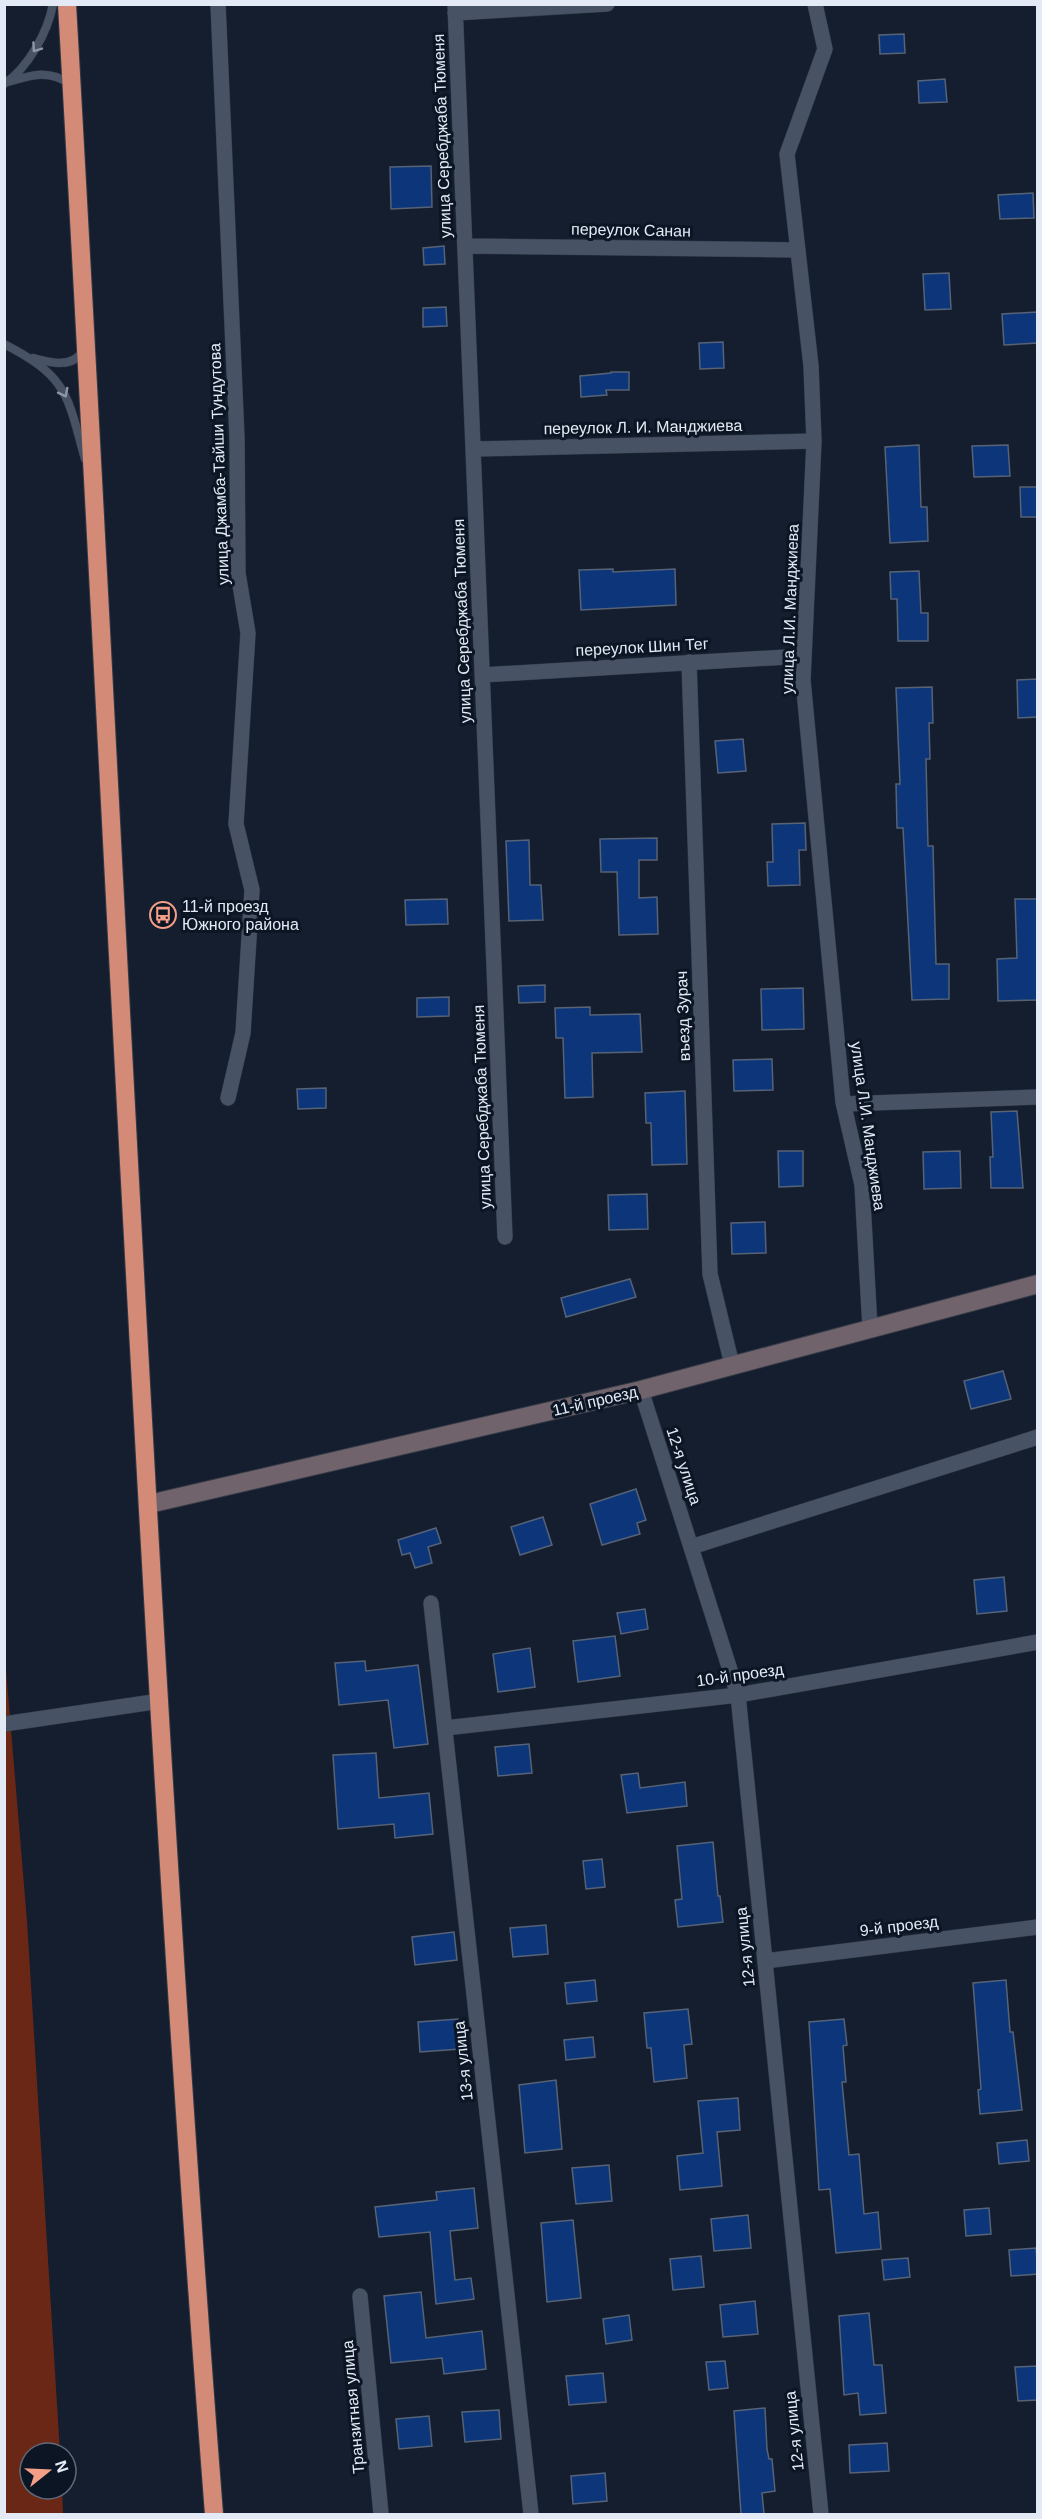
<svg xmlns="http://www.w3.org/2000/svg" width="1042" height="2519" viewBox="0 0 1042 2519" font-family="Helvetica,sans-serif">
  <rect width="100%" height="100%" fill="#141e2e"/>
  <path fill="#6a2716" d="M4 1646 27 1921 60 2453H30V2489H62L63 2514H5Z"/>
  <path fill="#0d367a" stroke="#566276" stroke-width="1.5" d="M904 34 905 53 880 54 879 35Z
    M945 79 947 102 919 103 918 81Z
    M431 166 432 207 391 209 390 167Z
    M1033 193 1034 218 1000 219 998 195Z
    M444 246 445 264 424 265 423 248Z
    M949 273 951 309 925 310 923 274Z
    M446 307 447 326 423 327V308Z
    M1037 312 1038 343 1004 345 1002 314Z
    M723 342 724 368 700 369 699 343Z
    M611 372H629V390H606L607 395 581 397 580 376 611 373Z
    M919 445 921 507H927L928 541 890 543 885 447Z
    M1008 445 1010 476 974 477 972 446Z
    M1020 487H1038V517H1021Z
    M613 569V572L675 569 676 605 581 610 579 570Z
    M919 571 921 613H928V641H898L897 599H891L890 572Z
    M1038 679V717L1018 718 1017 680Z
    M932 687 933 723H929L930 759H926L928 846H933L936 964H949V999L912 1000 903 828H897L896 784H900L896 688Z
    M743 739 746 771 718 773 715 741Z
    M805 823 806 850H799L800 885 768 886 767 862H773L772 824Z
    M657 838V860H639V898L657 897 658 934 619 935 617 872H601L600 839Z
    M529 840 530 885H541L543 920 509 921 506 841Z
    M447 899 448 924 406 925 405 900Z
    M1015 899H1038V1000L998 1001 997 959 1017 958Z
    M545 985V1002L519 1003 518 986Z
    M803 988 804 1029 762 1030 761 989Z
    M449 997V1016L417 1017V998Z
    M590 1007V1015L640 1014 642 1052 592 1053 593 1097 565 1098 563 1038H556L555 1008Z
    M772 1059 773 1090 734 1091 733 1060Z
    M326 1088V1108L298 1109 297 1089Z
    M685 1091 687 1164 652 1165 651 1123H646L645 1093Z
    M1017 1111 1023 1188H991L990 1157H993L991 1112Z
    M778 1151H803V1186L779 1187Z
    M960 1151 961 1188 924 1189 923 1152Z
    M647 1194 648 1229 609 1230 608 1195Z
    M765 1222 766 1253 732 1254 731 1223Z
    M630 1279 636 1297 566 1317 561 1298Z
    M1003 1371 1011 1399 971 1409 964 1381Z
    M636 1489 646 1520 637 1523 640 1534 602 1545 590 1504Z
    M543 1517 552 1545 520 1555 511 1527Z
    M436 1528 441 1543 428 1547 432 1563 415 1568 410 1553 402 1555 398 1540Z
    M1004 1577 1007 1611 977 1614 974 1580Z
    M645 1609 648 1629 621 1634 617 1613Z
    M615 1636 620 1676 578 1682 573 1641Z
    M530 1648 535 1687 498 1692 493 1654Z
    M365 1661 366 1671 418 1665 428 1744 394 1748 388 1700 339 1705 335 1663Z
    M529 1744 532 1773 498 1776 495 1747Z
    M376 1753 379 1798 429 1793 433 1834 395 1838 394 1824 338 1829 333 1755Z
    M638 1773 640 1788 685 1782 687 1806 627 1813 621 1775Z
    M713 1842 718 1896H720L723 1922 678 1927 675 1900 682 1899 677 1846Z
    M602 1859 605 1887 586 1889 583 1861Z
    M546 1925 548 1954 513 1957 510 1928Z
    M454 1932 457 1960 415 1965 412 1937Z
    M595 1980 597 2001 567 2004 565 1983Z
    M1006 1980 1010 2032H1013L1022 2110 980 2114 978 2090 981 2089 973 1983Z
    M688 2009 692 2044 684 2045 687 2078 654 2082 651 2048H647L644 2013Z
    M458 2019 460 2049 420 2052 418 2022Z
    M844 2019 847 2045 843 2046 846 2082H842L849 2155 859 2154 864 2214 878 2212 881 2249 836 2253 830 2189 819 2190 809 2022Z
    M593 2037 595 2057 566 2060 564 2040Z
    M556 2080 562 2149 525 2153 519 2085Z
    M738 2098 740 2130 717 2132 722 2186 680 2190 677 2156 703 2153 698 2101Z
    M1027 2140 1029 2161 999 2164 997 2143Z
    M609 2165 612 2201 576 2204 572 2168Z
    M474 2188 478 2228 450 2231 455 2280 471 2278 474 2299 436 2304 430 2232 379 2237 375 2207 437 2200 436 2192Z
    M989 2208 991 2234 966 2236 964 2210Z
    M748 2215 751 2248 714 2251 711 2219Z
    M573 2220 581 2298 547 2302 541 2223Z
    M1036 2248 1038 2274 1011 2276 1009 2250Z
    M701 2256 704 2287 673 2290 670 2259Z
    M908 2258 910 2277 884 2280 882 2260Z
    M421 2292 426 2338 482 2331 486 2369 444 2374 442 2358 391 2363 384 2296Z
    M755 2301 758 2334 723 2337 720 2305Z
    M869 2313 874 2365H882L886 2413 860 2415 858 2393 844 2395 839 2316Z
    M629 2315 632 2340 606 2344 603 2319Z
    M725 2361 728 2388 709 2390 706 2362Z
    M1038 2366V2400L1018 2401 1015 2367Z
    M603 2373 606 2402 569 2405 566 2376Z
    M765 2408 767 2449 769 2459H772L775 2491 762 2493 764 2514H741L734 2411Z
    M499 2410 501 2439 465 2442 462 2412Z
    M429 2416 432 2446 399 2449 396 2419Z
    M887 2443 889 2471 850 2473 849 2445Z
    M605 2473 607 2501 573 2504 571 2476Z"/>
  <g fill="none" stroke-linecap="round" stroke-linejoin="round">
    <defs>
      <path id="lane" d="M8 82C31 75 49 69 70 84
        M4 84C28 68 48 32 53 4
        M4 344C68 377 67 394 85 459
        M33 358C49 362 71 369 82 352"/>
      <path id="street" d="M218 4 237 438 238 573 248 633 236 824 252 890 243 1033 228 1098
        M455 4 505 1237
        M815 4 825 49 787 154 811 366 814 441 803 680 843 1102 862 1185 870 1328
        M455 13 607 4
        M465 246 798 250
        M473 449 814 441
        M689 662 710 1274 732 1365
        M482 675 804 656
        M844 1104 1038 1097
        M641 1390 738 1695 821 2514
        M691 1547 1038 1437
        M431 1603 531 2514
        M4 1724 160 1701
        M445 1728 738 1695 1038 1642
        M765 1961 1038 1927
        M360 2296 381 2514"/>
      <path id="secondary" d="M149 1504 641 1390 1038 1284"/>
      <path id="highway" d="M67 4C115 841 149 1679 214 2514"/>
    </defs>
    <use href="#lane" stroke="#343a47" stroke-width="9"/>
    <use href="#street" stroke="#343a47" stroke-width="16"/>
    <use href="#secondary" stroke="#343a47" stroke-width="20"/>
    <use href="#highway" stroke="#343a47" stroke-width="20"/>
    <use href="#lane" stroke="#475265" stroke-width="8"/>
    <use href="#street" stroke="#475265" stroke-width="15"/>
    <use href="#secondary" stroke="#71636b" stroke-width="18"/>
    <use href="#highway" stroke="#d38b78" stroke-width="18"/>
  </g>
  <defs><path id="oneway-chevron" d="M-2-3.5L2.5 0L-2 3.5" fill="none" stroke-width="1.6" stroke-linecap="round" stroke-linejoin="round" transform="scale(1.5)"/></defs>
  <g stroke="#8d96a6">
    <use href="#oneway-chevron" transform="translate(36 48) rotate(125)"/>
    <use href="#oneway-chevron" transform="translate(64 393) rotate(63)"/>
  </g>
  <defs>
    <symbol id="bus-ring" viewBox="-11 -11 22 22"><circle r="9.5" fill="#0b1524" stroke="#f49e88" stroke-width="1.5"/><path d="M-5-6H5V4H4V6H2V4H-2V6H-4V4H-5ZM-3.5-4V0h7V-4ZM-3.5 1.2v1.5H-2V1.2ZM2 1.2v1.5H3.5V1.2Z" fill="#f49e88"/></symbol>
  </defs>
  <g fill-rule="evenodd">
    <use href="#bus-ring" x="148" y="900" width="30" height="30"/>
  </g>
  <g text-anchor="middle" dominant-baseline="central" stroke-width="6" stroke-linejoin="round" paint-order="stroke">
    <g font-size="16" fill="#e3eaf6" stroke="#0b1524">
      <text transform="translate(442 136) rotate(-92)">улица Серебджаба Тюменя</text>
      <text transform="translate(631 230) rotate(1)">переулок Санан</text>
      <text transform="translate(643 427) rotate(-1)">переулок Л. И. Манджиева</text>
      <text transform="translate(219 464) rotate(-92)">улица Джамба-Тайши Тундутова</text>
      <text transform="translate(790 609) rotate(-88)">улица Л.И. Манджиева</text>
      <text transform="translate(462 621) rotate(-92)">улица Серебджаба Тюменя</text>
      <text transform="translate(642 647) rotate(-3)">переулок Шин Тег</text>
      <text transform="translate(683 1016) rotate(-92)">въезд Зурач</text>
      <text transform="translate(482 1107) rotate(-92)">улица Серебджаба Тюменя</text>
      <text transform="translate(868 1126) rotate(82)">улица Л.И. Манджиева</text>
      <text transform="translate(595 1401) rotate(-13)">11-й проезд</text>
      <text transform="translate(684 1466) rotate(72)">12-я улица</text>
      <text transform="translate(740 1675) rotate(-8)">10-й проезд</text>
      <text transform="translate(899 1926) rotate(-7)">9-й проезд</text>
      <text transform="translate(745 1947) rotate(-96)">12-я улица</text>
      <text transform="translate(463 2061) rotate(-96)">13-я улица</text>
      <text transform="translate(353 2407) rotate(-95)">Транзитная улица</text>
      <text transform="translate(794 2431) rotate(-96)">12-я улица</text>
    </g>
    <g font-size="16" fill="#e3eaf6" stroke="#0b1524" text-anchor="start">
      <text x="182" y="906">11-й проезд<tspan x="182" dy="18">Южного района</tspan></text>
    </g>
  </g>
  <rect width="1042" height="2519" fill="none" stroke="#e3eaf6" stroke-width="12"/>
  <g transform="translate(48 2471) rotate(72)"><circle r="28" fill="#0b1524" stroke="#616a78" stroke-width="1.5"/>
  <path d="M0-4.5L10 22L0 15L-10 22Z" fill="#f49e88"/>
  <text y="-9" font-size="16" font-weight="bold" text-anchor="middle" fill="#e3eaf6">N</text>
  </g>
</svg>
